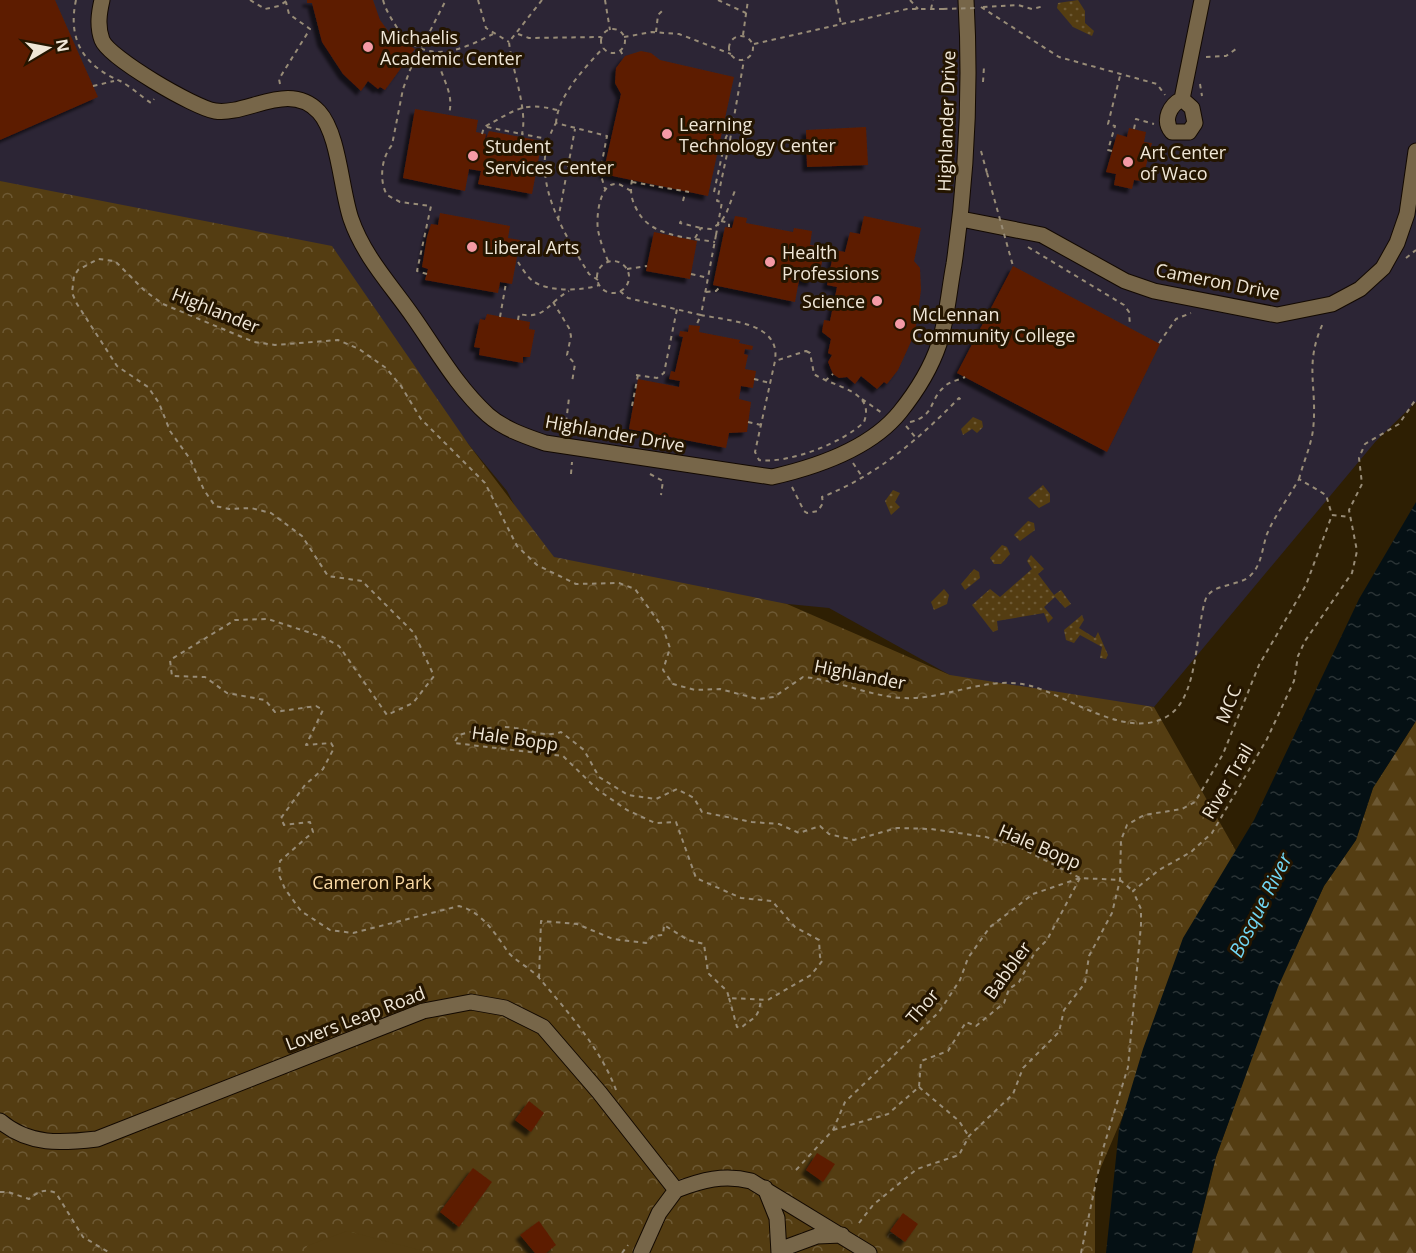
<svg xmlns="http://www.w3.org/2000/svg" width="1416" height="1253" viewBox="0 0 1416 1253" font-family="'Open Sans',sans-serif">
  <defs>
    <pattern id="grass-dots" width="8" height="8" patternUnits="userSpaceOnUse" patternTransform="scale(1.5)"><rect width="8" height="8" fill="#543d12"/><path d="M2 2h.1M6 6h.1" fill="none" stroke="#6d5934" stroke-width="1.8" stroke-linecap="round"/></pattern>
    <pattern id="forest-firs" width="22" height="20" patternUnits="userSpaceOnUse" patternTransform="scale(1.5)"><rect width="22" height="20" fill="#543d12"/><path d="M5 1l3.5 6h-7zM16 11l3.5 6h-7z" fill="#6d5934"/></pattern>
    <pattern id="park-crowns" width="20" height="18" patternUnits="userSpaceOnUse" patternTransform="scale(1.5)"><rect width="20" height="18" fill="#543d12"/><path d="M2 6a3 3 0 1 1 6 0M12 15a3 3 0 1 1 6 0" fill="none" stroke="#6d5934"/></pattern>
    <pattern id="water-ripples" width="26" height="14" patternUnits="userSpaceOnUse" patternTransform="scale(1.5)"><rect width="26" height="14" fill="#051014"/><path d="M2 4q2-2 4 0t4 0M15 11q2-2 4 0t4 0" fill="none" stroke="#2a3335"/></pattern>
    <filter id="shadow"><feDropShadow dx="-4.5" dy="4.5" stdDeviation="1.5" flood-color="#0009"/></filter>
  </defs>
  <rect width="100%" height="100%" fill="#2e1f03"/>
  <path fill="#2c2535" d="M0 0H1416V402L1376 441 1154 707 966 684 829 608 705 596 540 554 507 491 441 411 0 181Z"/>
  <path fill="url(#grass-dots)" d="M1078 0 1085 11V23L1094 31 1092 36 1073 27 1057 8 1058 3Z
    M973 417 982 421 983 427 977 433 972 429 963 435 961 429Z
    M1043 485 1050 494V502L1039 508 1028 498Z
    M893 490 900 493 895 502 900 507 891 515 885 501Z
    M1028 521 1034 523 1035 530 1020 541 1014 535Z
    M1002 545 1007 547 1010 554 1001 564H994L990 558Z
    M1031 555 1044 569 1038 574 1054 595 1061 590 1071 604 1065 608 1055 597 1044 607 1053 618 1048 623 1044 613 997 621 998 630 993 632 972 605 990 589 1000 597 1032 569 1027 561Z
    M974 569 979 572 980 578 965 590 961 584Z
    M944 589 949 595 947 604 934 610 931 602Z
    M1082 615 1084 620 1079 628 1095 638 1098 632 1108 655 1106 659 1100 658 1102 647 1080 635 1074 643 1066 640 1064 630Z"/>
  <path fill="url(#forest-firs)" d="M1416 721V1253H1192L1216 1157 1277 987 1324 886 1356 840 1373 788Z"/>
  <path fill="url(#park-crowns)" d="M0 181 332 246 469 445 554 557 787 604 950 675 1154 707 1236 851 1095 1181V1253H0Z"/>
  <path fill="#543d12" d="M347 1231 431 1253H304L307 1246Z"/>
  <path fill="url(#water-ripples)" d="M1416 502V721L1373 788 1356 840 1324 886 1278 987 1216 1157 1192 1253H1106L1119 1129 1143 1049 1183 938 1254 820 1359 599Z"/>
  <path fill="#5d1d06" filter="url(#shadow)" d="M0 0H55L98 97 0 140Z
    M307 0H373L380 20 394 39 399 44 402 41 415 49 385 90 380 87 378 89 368 81 361 91 343 74 322 42 312 3H307Z
    M641 51 651 53 660 60 734 77 708 196 603 174 621 94 615 83 616 68 625 56Z
    M415 109 478 120 476 132 486 134 484 144 489 131 542 141 532 194 478 184 481 171 469 169 465 191 403 178Z
    M866 127 868 165 807 167 806 130Z
    M1129 128 1146 132 1144 142 1152 143 1142 181 1134 180 1132 189 1114 185 1116 174 1106 172 1117 134 1127 137Z
    M440 213 510 226 508 238 520 240 512 284 500 282 498 293 425 280 428 269 422 267 427 237 431 224 438 225Z
    M735 216 747 218 746 223 793 232 794 228 812 231 810 245 825 247 819 277 813 276 812 282 799 280 795 302 713 285 725 227 732 228Z
    M864 216 921 228 914 261 920 268 921 290 915 333 898 370 887 384 884 382 877 389 861 376 855 384 847 377 839 378 833 374 828 362 832 355 828 353 831 339 822 332 824 320 830 321 837 287 827 285 834 250 845 252 850 232 860 234Z
    M654 232 697 241 690 279 646 271Z
    M1013 266 1160 344 1107 452 957 373Z
    M487 314 530 322 529 329 535 330 530 357H523V363L479 355 480 348 474 347 480 319 485 320Z
    M689 325 700 326 699 332 740 340 739 343 753 346 752 350 745 349 744 354 748 355 745 369 756 371 753 388 741 386 739 399 751 402 747 432 729 433 726 448 629 429 638 379 679 387 680 381 669 379 671 371 675 372 683 337 679 336 680 331 688 332Z
    M529 1101 544 1113 531 1132 515 1120Z
    M817 1153 835 1164 823 1182 806 1170Z
    M473 1168 492 1182 459 1227 440 1212Z
    M903 1213 918 1224 905 1242 890 1231Z
    M539 1221 556 1245 546 1253H535L520 1235Z"/>
  <g fill="none" stroke-linecap="round" stroke-linejoin="round">
    <defs>
      <path id="minor" d="M102 0C99 13 97 26 102 40 109 58 195 108 215 111 247 116 289 80 319 112 339 134 341 190 351 219 364 257 392 286 414 318 437 351 458 388 488 415 504 429 525 436 545 443L772 477C816 467 871 448 900 412 916 392 931 368 939 344 947 319 949 290 954 264 967 175 971 89 966 0
        M1182 99 1192 108 1195 123 1189 132H1172C1162 120 1170 105 1182 99L1202 0
        M961 219 1042 235 1125 281 1154 291 1277 315 1332 304 1360 289 1383 268 1397 243 1407 214 1416 151
        M0 1121C29 1146 62 1143 97 1139L423 1011 471 1002 505 1008 543 1027 599 1092 676 1190
        M765 1188 777 1218 779 1253
        M676 1190C702 1180 724 1174 751 1181L869 1253
        M779 1250 817 1236 842 1235
        M641 1253 659 1213 676 1190"/>
    </defs>
    <use href="#minor" stroke="#130900" stroke-width="17"/>
    <path stroke="#988c77" stroke-width="2" stroke-dasharray="4.5 4.5" stroke-linecap="butt" d="M76 0C67 41 85 66 120 81 130 86 142 97 151 103L154 99
      M250 0 265 9 279 6 288 0
      M383 0C386 11 392 20 398 29 424 66 460 51 493 34
      M478 0 486 28 509 42
      M542 0 509 42C512 70 528 110 522 134L547 139
      M605 0 610 30
      M718 0 746 13
      M836 0 841 24
      M910 0 918 9
      M981 7 1059 57 1157 84 1165 95
      M983 7 1018 5 1032 9 1044 6
      M931 9 933 0
      M601 41a12 12 0 1 1 24 0a12 12 0 1 1-24 0Z
      M656 32 658 15 665 8
      M518 34 529 38 601 37
      M743 35 748 0
      M729 48a12 12 0 1 1 24 0a12 12 0 1 1-24 0Z
      M624 37 652 32 679 34 731 54
      M754 44 907 9H943
      M620 50 624 57
      M437 54C439 76 455 91 449 114
      M1206 57 1226 56 1236 49
      M983 82 984 67
      M280 84 279 79 310 29 289 14 286 2
      M1200 84 1202 96
      M93 86 114 81
      M556 123C558 95 584 69 603 48
      M487 127 522 134
      M1134 129 1136 119 1154 124
      M482 134 484 127C515 111 521 101 557 110
      M730 140 744 60
      M981 151 987 173
      M1112 151 1108 150 1115 126 1108 124 1121 72
      M632 180C630 190 631 199 636 208 649 237 686 237 715 242
      M632 182 689 192
      M714 192 726 137 730 131
      M683 201 685 193
      M558 220 575 129
      M681 221 680 223 701 228
      M721 221 729 223V227
      M716 235 701 315C728 321 781 322 775 360
      M695 238 701 228 711 229 720 223 726 214 736 188
      M1028 247 1124 305 1129 312 1130 326
      M1406 258 1416 250
      M608 261C604 251 600 241 598 230 596 218 599 181 618 184 622 185 627 189 631 191
      M597 277a16 16 0 1 1 32 0a16 16 0 1 1-32 0Z
      M518 262C522 268 527 277 533 281 547 292 583 291 599 285
      M627 269 647 266
      M427 274 417 271 431 206 400 202 387 195C379 181 381 158 392 145L403 89 410 70 446 0
      M691 274 708 278
      M598 280 589 274C562 230 526 174 556 123L607 136 600 172 605 189
      M620 291 628 298 701 315 696 326
      M706 292 716 291 720 287
      M553 302 569 328 571 336 567 355 575 364 572 382
      M500 317 506 283
      M518 320 519 314C546 320 547 303 569 291
      M1159 343 1176 319 1191 313
      M806 351 810 353 814 374C832 387 876 390 864 422 843 443 788 464 759 460L755 452 775 361Z
      M636 375 657 378 664 373 677 309
      M754 379 770 383
      M825 381 833 374
      M862 399 882 413
      M632 406 638 375
      M748 422 761 425
      M910 422C935 416 929 401 943 388 949 381 957 381 965 377
      M906 426 916 438
      M565 431 569 398
      M853 463 863 478
      M571 474 572 462
      M650 474 663 481 661 495
      M1299 479C1303 463 1311 446 1313 430 1318 386 1303 365 1324 321
      M792 487 804 511 807 513 818 511 823 503 822 497C876 476 919 439 959 398L961 400
      M539 978 541 921 577 924 613 939 646 943 653 936 663 935 664 925 688 940 704 944 708 973 727 991 729 998 768 1000 811 975 823 960 820 957 819 940 795 927 772 901 741 898 696 878 676 822 655 823 627 810 598 790 563 756 454 743 459 735C477 730 495 725 515 728 532 730 544 738 561 732L584 750 599 777 628 795 656 799 677 789 694 798 702 812 752 822 779 824 799 833 820 826 829 834 854 840 897 828 931 829 986 837 1017 846 1080 878 1120 880 1133 891
      M729 998 737 1027 741 1028C754 1016 758 1020 761 1000
      M919 1087 959 1121 968 1135
      M616 1090C601 1049 567 1011 540 979 532 969 514 960 508 952 495 933 482 912 459 906L353 933 330 930 301 911 285 889 279 875 280 861 313 832 310 822 284 825 281 818 305 785 323 769 334 748 331 743 306 745 323 710 316 706 275 712 265 700 227 693 205 677 172 676 170 660 235 620 268 619 323 637 339 646 387 715 413 703 434 676 414 633 362 581 328 576 302 536 271 513 251 508 229 509 215 506 204 490 190 459 170 431 159 403 148 387 117 366 77 304 72 293 74 276 78 270 98 259 115 261 145 291 163 304 254 342 275 345 338 340 359 349 386 368 401 386 421 419 485 483 517 546 537 565 576 584 619 583 635 589 663 628 670 648 663 670 673 684 695 690 720 689 758 699 774 697 803 677C840 680 876 700 914 698 952 696 994 675 1031 686 1071 697 1132 744 1172 713 1198 692 1196 631 1205 601 1210 583 1238 587 1250 576 1262 565 1262 548 1267 534 1275 515 1289 497 1299 479L1326 495 1332 515
      M833 1130 888 1114 919 1087 921 1061 948 1051 966 1022 976 1026 1004 1003 1009 989 1019 982 1035 952 1047 940 1080 878
      M796 1170 833 1130 845 1102 939 1012 960 980 968 958 990 927 1033 894 1080 878
      M0 1192H8L29 1199C38 1192 44 1188 56 1193L83 1237 110 1253
      M859 1223 873 1205 917 1169 959 1155 969 1136 1013 1094 1023 1068 1059 1032 1064 1010 1085 983 1089 956 1112 913 1120 880 1121 840 1127 825 1144 815 1182 809 1195 802 1223 754 1259 665 1306 585 1332 515 1350 517
      M622 1253 628 1245
      M1081 1253 1103 1149 1128 1067 1141 925V909L1133 891 1159 870 1191 852 1212 833 1267 739 1294 681 1298 656 1305 641 1352 573 1357 551 1349 510 1362 484 1359 458 1365 444 1399 424 1416 399"/>
    <use href="#minor" stroke="#776649" stroke-width="15"/>
    <path stroke="#988c77" stroke-width="2" stroke-dasharray="4.5 4.5" stroke-linecap="butt" d="M943 9 977 8
      M987 173 1013 266
      M716 235 722 202 717 201 730 140"/>
  </g>
  <g fill="#f49aa6" stroke="#241500" stroke-width="2">
    <circle cx="368" cy="47" r="6"/>
    <circle cx="667" cy="134" r="6"/>
    <circle cx="473" cy="156" r="6"/>
    <circle cx="1128" cy="162" r="6"/>
    <circle cx="472" cy="247" r="6"/>
    <circle cx="770" cy="262" r="6"/>
    <circle cx="877" cy="301" r="6"/>
    <circle cx="900" cy="324" r="6"/>
  </g>
  <g text-anchor="middle" dominant-baseline="central" stroke-width="6" stroke-linejoin="round" paint-order="stroke">
    <g font-size="18" fill="#f0e7d7" stroke="#241500" text-anchor="start">
      <text x="380" y="37">Michaelis<tspan x="380" dy="21">Academic Center</tspan></text>
      <text x="679" y="124">Learning<tspan x="679" dy="21">Technology Center</tspan></text>
      <text x="485" y="146">Student<tspan x="485" dy="21">Services Center</tspan></text>
      <text x="1140" y="152">Art Center<tspan x="1140" dy="21">of Waco</tspan></text>
      <text x="484" y="247">Liberal Arts</text>
      <text x="782" y="252">Health<tspan x="782" dy="21">Professions</tspan></text>
      <text x="865" y="301" text-anchor="end">Science</text>
      <text x="912" y="314">McLennan<tspan x="912" dy="21">Community College</tspan></text>
    </g>
    <g font-size="18" fill="#f0e7d7" stroke="#241500">
      <text transform="translate(946 121) rotate(-88)">Highlander Drive</text>
      <text transform="translate(1218 281) rotate(11)">Cameron Drive</text>
      <text transform="translate(216 310) rotate(22)">Highlander</text>
      <text transform="translate(615 433) rotate(10)">Highlander Drive</text>
      <text transform="translate(860 674) rotate(11)">Highlander</text>
      <text transform="translate(1228 704) rotate(-68)">MCC</text>
      <text transform="translate(515 738) rotate(8)">Hale Bopp</text>
      <text transform="translate(1227 781) rotate(-60)">River Trail</text>
      <text transform="translate(1040 846) rotate(23)">Hale Bopp</text>
      <text transform="translate(1007 970) rotate(-54)">Babbler</text>
      <text transform="translate(922 1006) rotate(-49)">Thor</text>
      <text transform="translate(355 1018) rotate(-21)">Lovers Leap Road</text>
    </g>
    <g font-size="18" fill="#f9d9a3" stroke="#241500">
      <text x="372" y="882">Cameron Park</text>
    </g>
    <g font-size="20" font-style="italic" fill="#71d7f4" stroke="#241500">
      <text transform="translate(1260 905) rotate(-63)">Bosque River</text>
    </g>
  </g>
  <g transform="translate(48 48) rotate(80)" stroke="#241500" stroke-width="4.5" paint-order="stroke">
  <path d="M0-4.5L10 22L0 15L-10 22Z" fill="#f0e7d7"/>
  <text y="-9" font-size="16" font-weight="bold" text-anchor="middle" fill="#f0e7d7">N</text>
  </g>
</svg>
